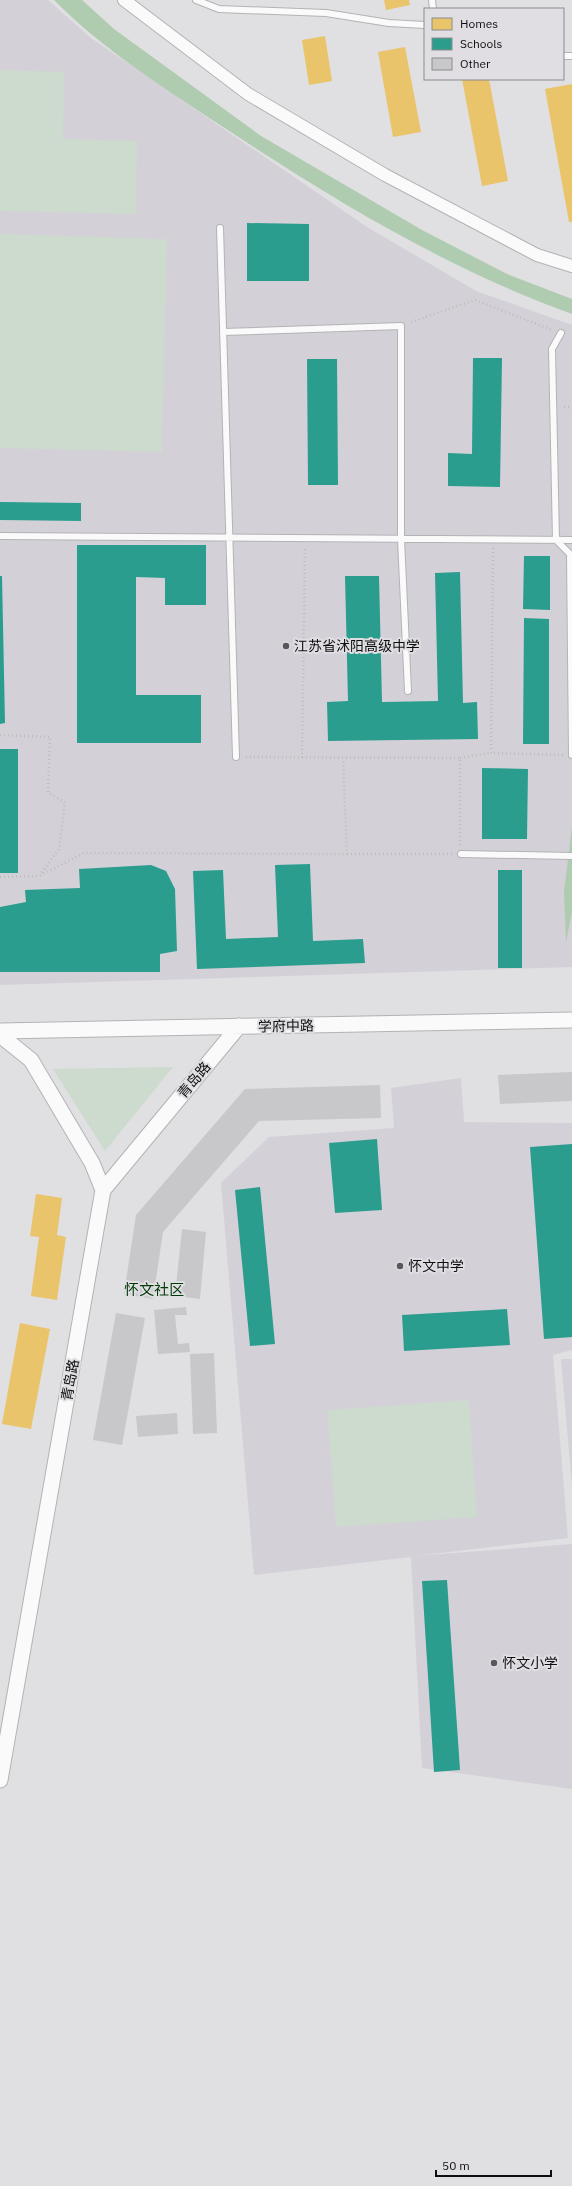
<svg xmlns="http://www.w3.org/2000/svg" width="572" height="2186" viewBox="0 0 572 2186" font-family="'IBM Plex Sans','Noto Sans SC',sans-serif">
  <rect width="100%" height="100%" fill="#e0dfe2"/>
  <path fill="#d4d0d8" d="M0 0H48L91 38 367 227 476 291 572 325V967L0 985Z
    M461 1078 464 1122 572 1123V1350L553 1355 568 1538 415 1556 572 1544V1789L422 1768 411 1557 254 1575 221 1183 269 1137 394 1128 391 1088Z
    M561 1359H572V1486Z"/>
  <path fill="#ccdbcd" d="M0 70 64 72 63 139 137 141 136 214 0 211Z
    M0 234 167 239 162 452 0 448Z
    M173 1067 105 1151 53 1069Z
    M469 1400 477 1517 336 1527 327 1410Z"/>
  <path fill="#afccb0" d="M54 0H82L114 29 261 136 422 230 507 274 572 299V314C445 268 330 198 217 123 162 87 100 47 54 0Z
    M572 826V912L566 942 564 892Z"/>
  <path fill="#e9c46a" d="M384 0H409L410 5 386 10Z
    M325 36 332 81 309 85 302 40Z
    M405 47 421 132 393 137 378 52Z
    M462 79H489L508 181 482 186Z
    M572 84V222H569L545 89Z
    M36 1194 62 1198 57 1235 66 1237 57 1300 31 1296 39 1237 30 1236Z
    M20 1323 50 1329 31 1429 2 1424Z"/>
  <path fill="#2a9d8f" d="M247 223 309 224V281H247Z
    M473 358H502L500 487 448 486V453L472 454Z
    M307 359H337L338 485H308Z
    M0 502 81 503V521L0 520Z
    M77 545H206V605H165V578L136 577V695H201V743H77Z
    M524 556H550V610L523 609Z
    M460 572 463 703 477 702 478 739 328 741 327 702 348 701 345 576H379L382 702 438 701 435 573Z
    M0 576H2L5 723 0 724Z
    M524 618 549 619V744H523Z
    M0 749H18V873H0Z
    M482 768 528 769 527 839H482Z
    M310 864 313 941 363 939 365 963 197 969 193 871 223 870 226 939 278 937 275 865Z
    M151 865 166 871 175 889 177 951 160 954V972H0V907L26 902 25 890 80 888 79 869Z
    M498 870H522V968H498Z
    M377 1139 382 1210 335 1213 329 1143Z
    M572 1144V1337L544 1339 530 1147Z
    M260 1187 275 1344 250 1346 235 1190Z
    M507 1309 510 1345 404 1351 402 1315Z
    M447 1580 460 1770 434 1772 422 1581Z"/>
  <path fill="#c8c8ca" d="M572 1072V1101L500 1104 498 1075Z
    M380 1085 381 1118 259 1121 163 1232 153 1299 124 1294 136 1215 245 1089Z
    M182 1229 206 1232 200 1299 175 1296Z
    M186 1307 187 1315H175L178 1344 189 1343 190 1352 158 1354 154 1310Z
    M116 1313 145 1318 122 1445 93 1440Z
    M214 1353 217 1433 193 1434 190 1354Z
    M177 1413 178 1434 138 1437 136 1416Z"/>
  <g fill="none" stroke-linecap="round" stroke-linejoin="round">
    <defs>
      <path id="service" d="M196 0 219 9 326 13 389 23 425 25
        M432 0 433 9
        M563 56H572
        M220 228 236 757
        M223 332 401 326V539L408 691
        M561 333 552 349 556 540 570 554 572 755
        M0 536 572 540
        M461 854 572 856"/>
      <path id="minor" d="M124 0 248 94 385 175 537 255 572 266"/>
      <path id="tertiary" d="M0 1031 572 1020
        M0 1035 31 1060 92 1163 103 1190
        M0 1780 103 1190 239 1026"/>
    </defs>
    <use href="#service" stroke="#b3b3b5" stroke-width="8"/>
    <use href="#minor" stroke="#b3b3b5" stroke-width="14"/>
    <use href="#tertiary" stroke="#b3b3b5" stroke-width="17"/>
    <path stroke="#bdbdbe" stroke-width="2.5" stroke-dasharray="1 3" stroke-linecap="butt" d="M411 322 475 300 552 330
      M564 407H572
      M493 548 491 753 563 755
      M0 735 50 737 48 792 65 803 59 849 40 875
      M246 757 460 758V845
      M302 758 305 549
      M460 758 491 753
      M347 854H452
      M0 877 39 876 84 853 347 854 343 759"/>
    <use href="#service" stroke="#fafafb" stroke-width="6"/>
    <use href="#minor" stroke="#fafafb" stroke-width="12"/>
    <use href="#tertiary" stroke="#fafafb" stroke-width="15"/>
  </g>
  <g fill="#585759" stroke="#e0dee3" stroke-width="1.5">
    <circle cx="286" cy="646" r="4"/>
    <circle cx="400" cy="1266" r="4"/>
    <circle cx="494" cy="1663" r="4"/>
  </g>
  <g text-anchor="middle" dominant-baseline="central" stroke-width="4" stroke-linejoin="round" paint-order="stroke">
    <g font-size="14" fill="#0e0e0f" stroke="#e0dee3" text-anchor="start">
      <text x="294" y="646">江苏省沭阳高级中学</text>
      <text x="408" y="1266">怀文中学</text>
      <text x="502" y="1663">怀文小学</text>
    </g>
    <g font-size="14" fill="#0e0e0f" stroke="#e0dee3">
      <text transform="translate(286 1026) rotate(-1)">学府中路</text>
      <text transform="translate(194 1080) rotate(-50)">青岛路</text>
      <text transform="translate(70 1380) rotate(-80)">青岛路</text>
    </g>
    <g font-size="15" fill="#003c07" stroke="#e0dee3">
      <text x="154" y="1289">怀文社区</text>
    </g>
  </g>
  <rect x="424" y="8" width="140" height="72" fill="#e0dee3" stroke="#8c8b8e"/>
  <rect x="432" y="18" width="20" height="12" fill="#e9c46a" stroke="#8c8b8e"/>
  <text x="460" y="28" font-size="12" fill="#0e0e0f">Homes</text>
  <rect x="432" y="38" width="20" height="12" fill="#2a9d8f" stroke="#8c8b8e"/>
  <text x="460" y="48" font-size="12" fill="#0e0e0f">Schools</text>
  <rect x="432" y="58" width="20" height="12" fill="#c8c8ca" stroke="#8c8b8e"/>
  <text x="460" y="68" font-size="12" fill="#0e0e0f">Other</text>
  <path d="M436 2170v6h115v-6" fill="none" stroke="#0e0e0f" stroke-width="2"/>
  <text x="442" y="2170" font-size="12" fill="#0e0e0f" stroke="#e0dee3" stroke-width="3" paint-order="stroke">50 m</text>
</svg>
